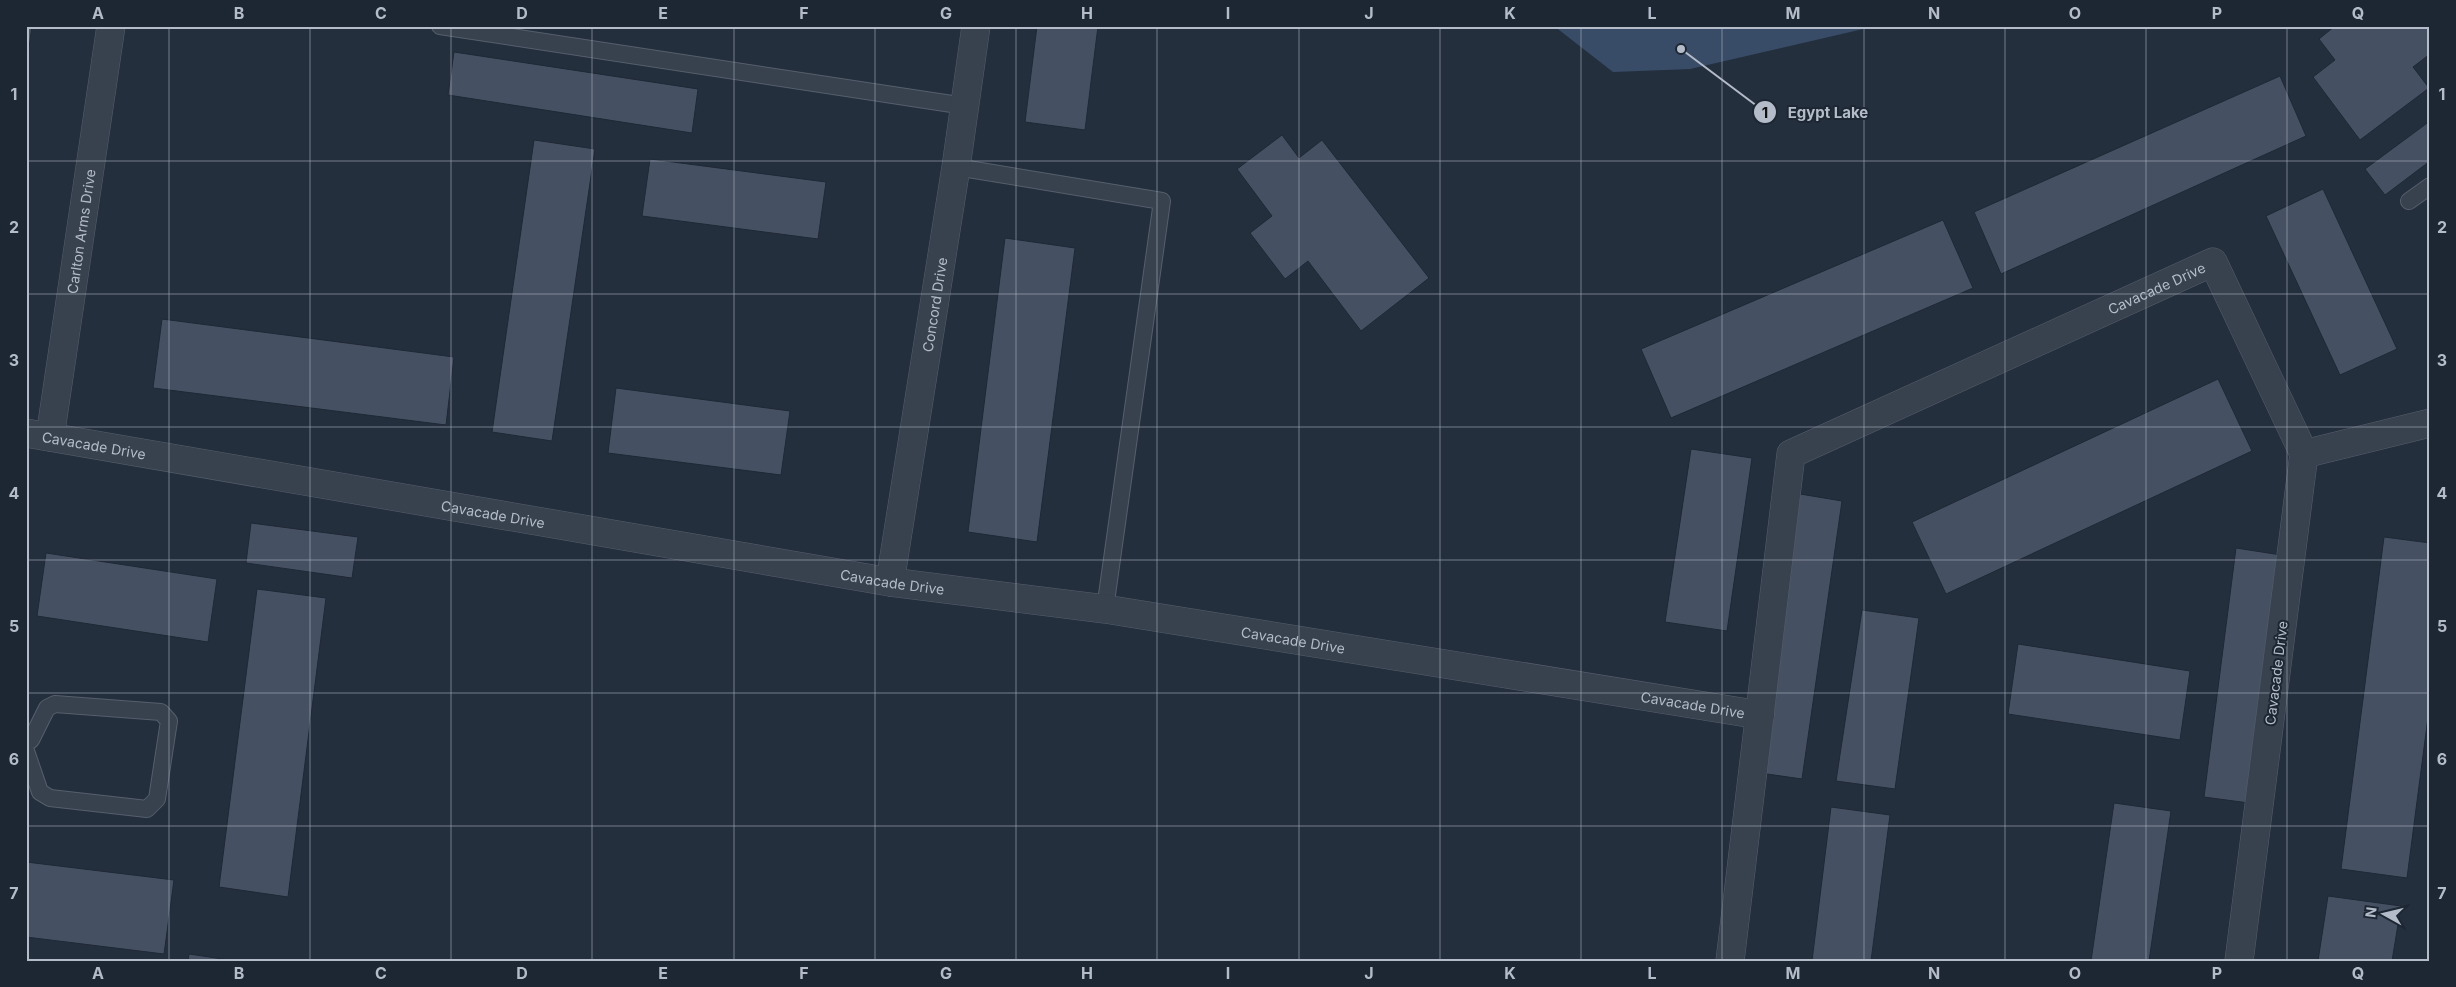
<svg xmlns="http://www.w3.org/2000/svg" width="2456" height="987" viewBox="0 0 2456 987" font-family="Inter,sans-serif">
  <rect width="100%" height="100%" fill="#242f3e"/>
  <path fill="#394c67" d="M1554 26H1876L1690 69 1613 72Z"/>
  <path fill="#455162" stroke="#1f2835" d="M26 26H32L26 70Z
    M1037 26H1098L1085 130 1025 122Z
    M2335 26H2430V54L2413 67 2429 88 2360 140 2313 77 2335 60 2319 39Z
    M454 52 698 89 692 133 448 95Z
    M2280 76 2306 136 2001 274 1974 212Z
    M2430 121V161L2385 195 2365 169Z
    M1282 135 1299 158 1322 140 1429 278 1361 331 1308 261 1285 279 1250 233 1272 216 1237 169Z
    M534 140 595 149 552 441 492 432Z
    M650 159 826 182 818 239 642 216Z
    M2323 189 2397 349 2340 375 2266 216Z
    M1943 220 1973 288 1671 418 1641 349Z
    M1005 238 1075 248 1037 542 968 532Z
    M162 319 454 357 446 425 153 388Z
    M2218 379 2252 451 1946 594 1912 522Z
    M616 388 790 411 781 475 608 453Z
    M1691 449 1752 458 1727 631 1665 622Z
    M1800 494 1842 501 1802 779 1760 773Z
    M251 523 358 537 352 578 246 563Z
    M2384 537 2430 543V702L2407 878 2341 869Z
    M2236 548 2281 555 2249 803 2204 797Z
    M46 553 217 579 208 642 37 616Z
    M257 589 326 598 288 897 219 887Z
    M1862 610 1919 618 1895 789 1836 781Z
    M2018 644 2190 671 2180 740 2008 714Z
    M2114 803 2171 811 2149 961H2091Z
    M1831 807 1890 815 1871 961H1812Z
    M26 862 174 880 164 954 26 937Z
    M2328 896 2401 906 2392 961H2318Z
    M189 954 236 961H188Z"/>
  <g fill="none" stroke-linecap="round" stroke-linejoin="round">
    <defs>
      <path id="lane" d="M440 26 965 106
        M956 167 1162 201 1105 609
        M2409 201 2430 186
        M26 743 31 740 47 708 55 704 161 712 169 721 157 799 147 809 50 798 40 792 26 751"/>
      <g id="street">
        <path id="s1" d="M26 433 890 582 1105 609 1760 715"/>
        <path id="s2" d="M50 437 111 26"/>
        <path d="M2304 454 2430 423"/>
        <path id="s3" d="M890 582 956 167 976 26"/>
        <path id="s4" d="M1730 961 1791 454 2213 262 2304 454 2239 961"/>
      </g>
    </defs>
    <use href="#lane" stroke="#565f6c" stroke-width="18"/>
    <use href="#street" stroke="#565f6c" stroke-width="29"/>
    <use href="#lane" stroke="#38414e" stroke-width="16"/>
    <use href="#street" stroke="#38414e" stroke-width="28"/>
  </g>
  <path fill="none" stroke="#b4bcc9" stroke-width="1" stroke-opacity="0.55" d="M169 26V961M310 26V961M451 26V961M592 26V961M734 26V961M875 26V961M1016 26V961M1157 26V961M1299 26V961M1440 26V961M1581 26V961M1722 26V961M1864 26V961M2005 26V961M2146 26V961M2287 26V961M26 161H2430M26 294H2430M26 427H2430M26 560H2430M26 693H2430M26 826H2430"/>
  <g text-anchor="middle" dominant-baseline="central" stroke-width="4" stroke-linejoin="round" paint-order="stroke">
    <g font-size="14" fill="#b4bcc9" stroke="#1d2633">
      <text stroke="none"><textPath href="#s2" startOffset="208">Carlton Arms Drive</textPath></text>
      <text stroke="none"><textPath href="#s4" startOffset="912">Cavacade Drive</textPath></text>
      <text stroke="none"><textPath href="#s3" startOffset="281">Concord Drive</textPath></text>
      <text stroke="none"><textPath href="#s1" startOffset="69">Cavacade Drive</textPath></text>
      <text stroke="none"><textPath href="#s1" startOffset="474">Cavacade Drive</textPath></text>
      <text stroke="none"><textPath href="#s1" startOffset="879">Cavacade Drive</textPath></text>
      <text stroke="none"><textPath href="#s1" startOffset="1284">Cavacade Drive</textPath></text>
      <text transform="translate(2276 673) rotate(-83)">Cavacade Drive</text>
      <text stroke="none"><textPath href="#s1" startOffset="1689">Cavacade Drive</textPath></text>
    </g>
  </g>
  <path fill="none" stroke="#b4bcc9" stroke-width="2" d="M1681 49L1765 112"/>
  <g fill="#b4bcc9" stroke="#1d2633" stroke-width="2">
    <circle cx="1681" cy="49" r="5"/>
    <circle cx="1765" cy="112" r="12"/>
  </g>
  <g font-size="15" text-anchor="middle" font-weight="bold" fill="#111">
    <text x="1765" y="118">1</text>
  </g>
  <g font-size="15" text-anchor="middle" font-weight="bold" fill="#b4bcc9" stroke="#1d2633" stroke-width="4" stroke-linejoin="round" paint-order="stroke">
    <text x="1828" y="118">Egypt Lake</text>
  </g>
  <rect width="2456" height="987" fill="none" stroke="#1d2633" stroke-width="55"/>
  <g transform="translate(2384 914) rotate(278)" stroke="#1d2633" stroke-width="4" paint-order="stroke">
  <path d="M0-4L9 19L0 12L-9 19Z" fill="#b4bcc9"/>
  <text y="-8" font-size="14" font-weight="bold" text-anchor="middle" fill="#b4bcc9">N</text>
  </g>
  <rect x="28" y="28" width="2400" height="932" fill="none" stroke="#b4bcc9" stroke-width="2"/>
  <g font-size="16" text-anchor="middle" font-weight="bold" fill="#b4bcc9">
    <text x="98" y="19">A</text>
    <text x="239" y="19">B</text>
    <text x="381" y="19">C</text>
    <text x="522" y="19">D</text>
    <text x="663" y="19">E</text>
    <text x="804" y="19">F</text>
    <text x="946" y="19">G</text>
    <text x="1087" y="19">H</text>
    <text x="1228" y="19">I</text>
    <text x="1369" y="19">J</text>
    <text x="1510" y="19">K</text>
    <text x="1652" y="19">L</text>
    <text x="1793" y="19">M</text>
    <text x="1934" y="19">N</text>
    <text x="2075" y="19">O</text>
    <text x="2217" y="19">P</text>
    <text x="2358" y="19">Q</text>
    <text x="14" y="100">1</text>
    <text x="2442" y="100">1</text>
    <text x="14" y="233">2</text>
    <text x="2442" y="233">2</text>
    <text x="14" y="366">3</text>
    <text x="2442" y="366">3</text>
    <text x="14" y="499">4</text>
    <text x="2442" y="499">4</text>
    <text x="14" y="632">5</text>
    <text x="2442" y="632">5</text>
    <text x="14" y="765">6</text>
    <text x="2442" y="765">6</text>
    <text x="14" y="899">7</text>
    <text x="2442" y="899">7</text>
    <text x="98" y="979">A</text>
    <text x="239" y="979">B</text>
    <text x="381" y="979">C</text>
    <text x="522" y="979">D</text>
    <text x="663" y="979">E</text>
    <text x="804" y="979">F</text>
    <text x="946" y="979">G</text>
    <text x="1087" y="979">H</text>
    <text x="1228" y="979">I</text>
    <text x="1369" y="979">J</text>
    <text x="1510" y="979">K</text>
    <text x="1652" y="979">L</text>
    <text x="1793" y="979">M</text>
    <text x="1934" y="979">N</text>
    <text x="2075" y="979">O</text>
    <text x="2217" y="979">P</text>
    <text x="2358" y="979">Q</text>
  </g>
</svg>
